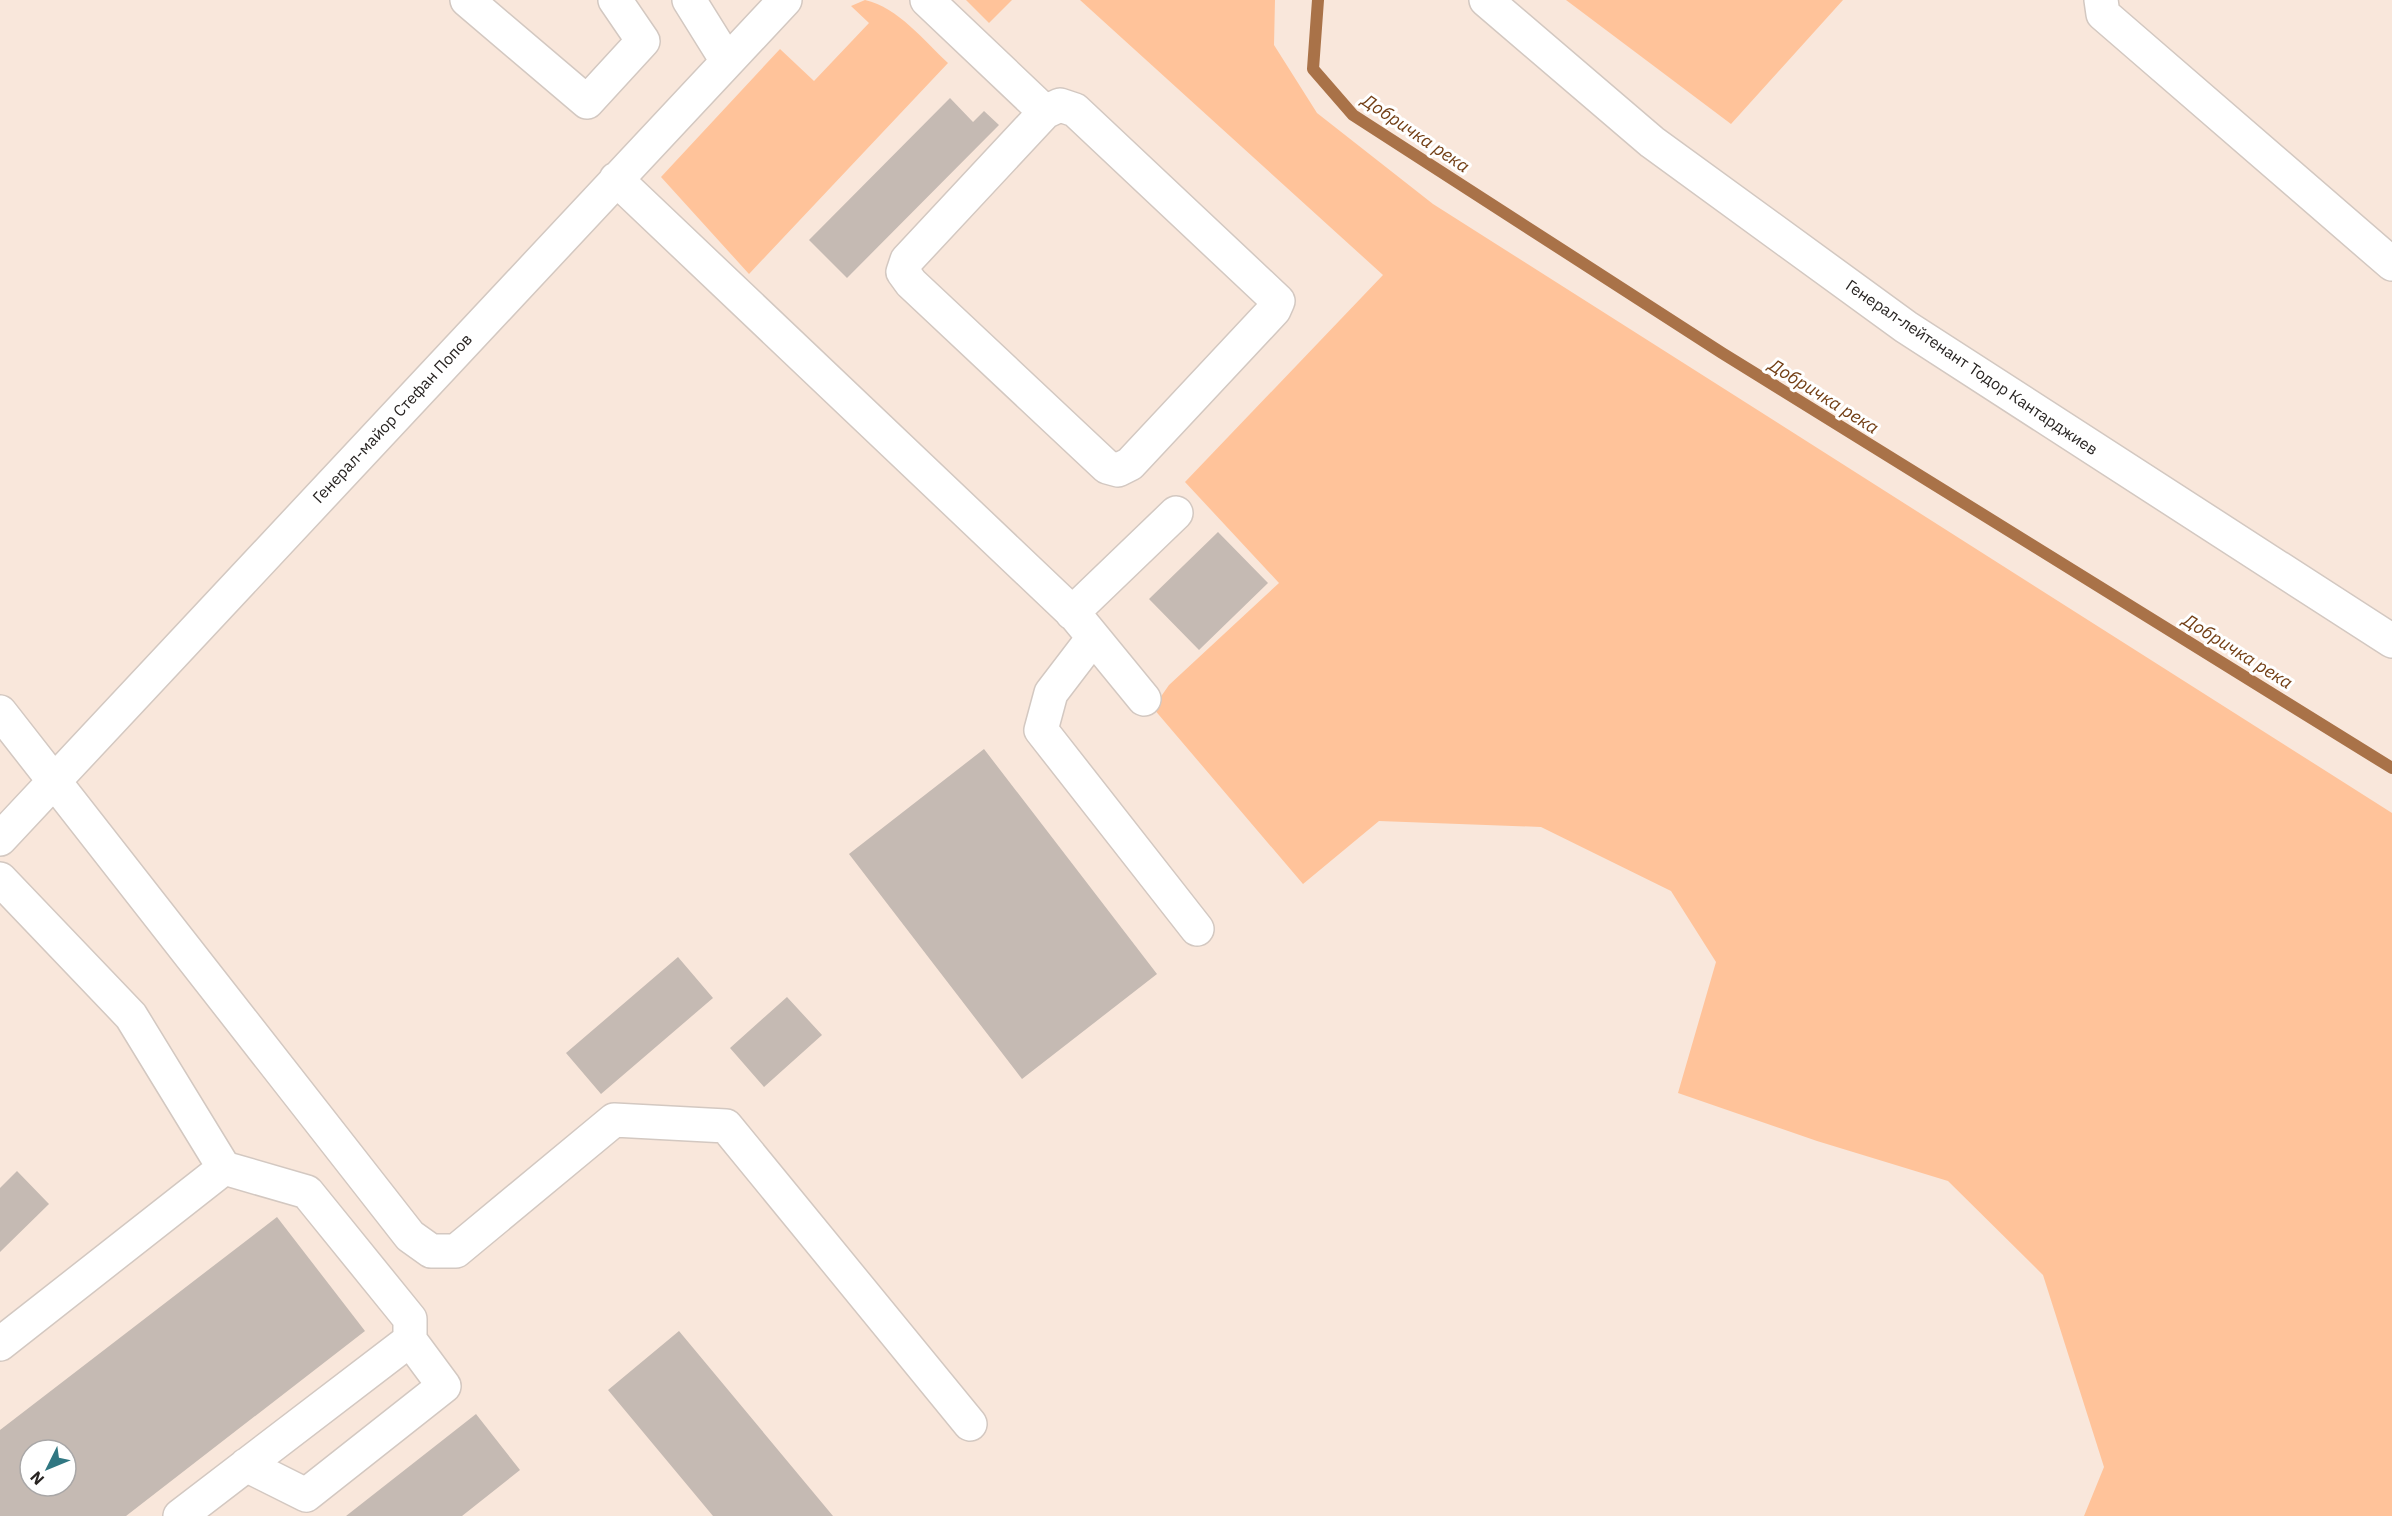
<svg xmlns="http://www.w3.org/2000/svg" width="2392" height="1516" viewBox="0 0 2392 1516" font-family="'IBM Plex Sans',sans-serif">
  <rect width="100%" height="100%" fill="#fff6f0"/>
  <path fill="#f9e7db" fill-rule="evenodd" d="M0 0H2392V1516H0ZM30 1450H66V1486H30Z"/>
  <path fill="#ffc39a" d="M865 0C899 8 923 40 948 63L749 274 661 177 780 49 814 81 869 23 851 6Z
    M966 0H1012L989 23Z
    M1080 0H1275L1274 45 1317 113 1433 204 2392 813V1516H2084L2104 1467 2043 1275 1948 1181 1817 1141 1678 1093 1716 962 1671 891 1541 827 1379 821 1303 884 1153 708 1169 685 1279 583 1185 482 1383 275Z
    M1566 0H1843L1731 124Z"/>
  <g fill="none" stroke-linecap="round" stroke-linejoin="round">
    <path stroke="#a97248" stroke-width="12" d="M1318 0 1313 69 1353 115 1722 353 2392 768"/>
  </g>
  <path fill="#c5bab3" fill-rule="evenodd" d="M950 98 973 122 984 111 999 125 847 278 809 240Z
    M1218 532 1268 583 1199 650 1149 599Z
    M984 749 1157 974 1022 1079 849 854Z
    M678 957 713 998 601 1094 566 1053Z
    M787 997 822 1035 764 1087 730 1048Z
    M17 1171 49 1204 0 1252V1188Z
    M277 1217 365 1331 126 1516H0V1430ZM30 1450H66V1486H30Z
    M679 1331 833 1516H713L608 1390Z
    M476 1414 520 1470 462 1516H346Z"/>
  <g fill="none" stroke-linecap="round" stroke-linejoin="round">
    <defs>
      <path id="minor" d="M467 0 587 102 643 41 615 0
        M689 0 727 61
        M927 0 1045 112 907 260 903 272 911 283 1107 467 1118 470 1130 464 1274 310 1278 301 1075 110 1060 105 1045 112
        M1486 0 1652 142 1906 327 2392 641
        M2101 0 2103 14 2392 264
        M616 179 1076 616 1144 699
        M1072 613 1176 513
        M1093 638 1051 693 1041 730 1197 929
        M0 712 410 1236 431 1251H456L614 1120 726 1126 970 1424
        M0 839 785 0
        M0 879 131 1016 224 1168 0 1344
        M246 1465 306 1495 444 1386 410 1340
        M180 1516 410 1340V1319L307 1192 224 1168"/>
    </defs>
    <use href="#minor" stroke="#d3c8c1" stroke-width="36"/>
    <use href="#minor" stroke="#fff" stroke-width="33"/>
  </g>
  <g text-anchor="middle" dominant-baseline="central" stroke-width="6" stroke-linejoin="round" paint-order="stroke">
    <g font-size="16" fill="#282422" stroke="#fff">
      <text transform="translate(1972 367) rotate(34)">Генерал-лейтенант Тодор Кантарджиев</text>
      <text transform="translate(392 418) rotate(-47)">Генерал-майор Стефан Попов</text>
    </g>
    <g font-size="18" font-style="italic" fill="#723e14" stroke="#fff">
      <text transform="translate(1416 133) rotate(34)">Добричка река</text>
      <text transform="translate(1824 396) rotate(32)">Добричка река</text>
      <text transform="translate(2238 651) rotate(32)">Добричка река</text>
    </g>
  </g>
  <g transform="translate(48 1468) rotate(227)"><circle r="28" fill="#ffffff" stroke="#a9a7a7" stroke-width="1.5"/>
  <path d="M0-4.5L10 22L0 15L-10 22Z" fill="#307782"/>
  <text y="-9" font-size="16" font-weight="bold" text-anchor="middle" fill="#282422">N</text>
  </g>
</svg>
